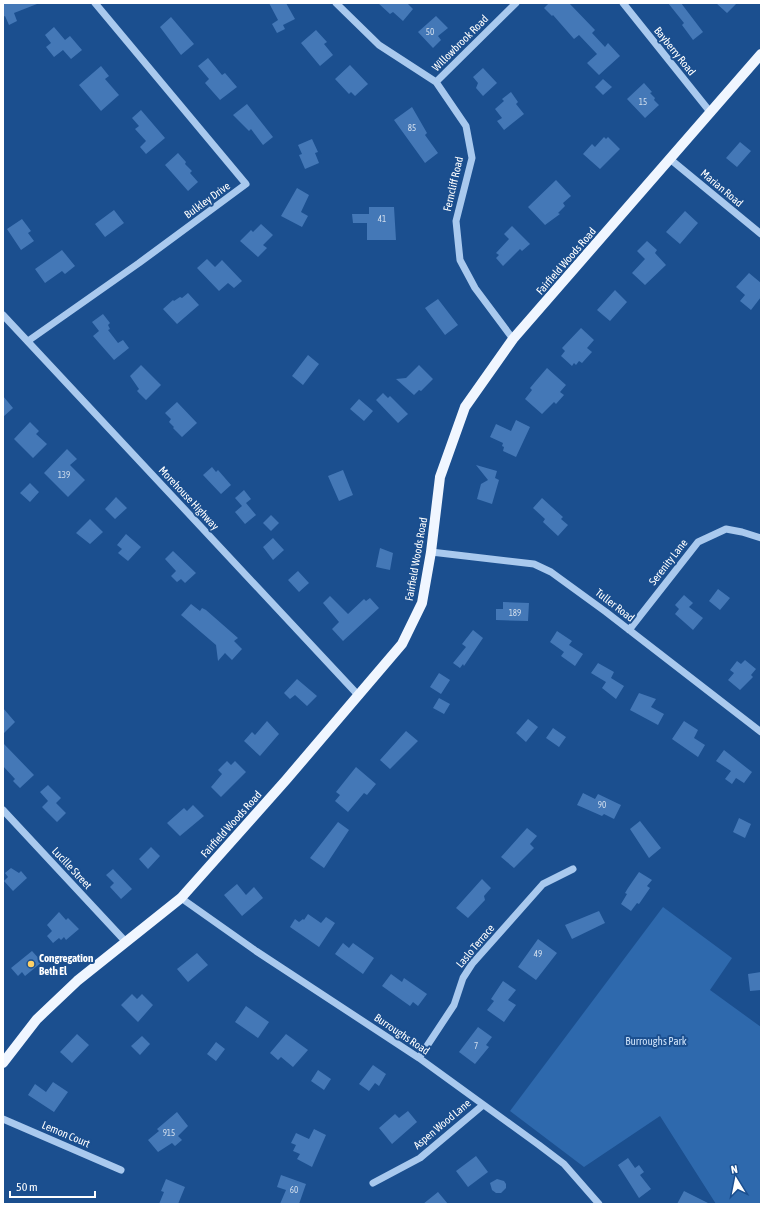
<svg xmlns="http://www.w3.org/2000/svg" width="764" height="1207" viewBox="0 0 764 1207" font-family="'Asap Condensed',sans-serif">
  <rect width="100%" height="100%" fill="#1b4f8f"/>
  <path fill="#2e69ad" d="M663 907 732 958 710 990 761 1027V1204H716L660 1116 584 1167 510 1111Z"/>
  <path fill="#4478b7" d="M3 3H37V4L14 13 17 21 9 25 5 16 3 17Z
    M269 3H286L295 19 283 25 285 29 277 33 272 24 278 20Z
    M378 3H407L413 9 403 21 393 12 390 14Z
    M549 3H569L595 30 592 33 605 47 608 43 620 56 599 75 587 63 597 54 579 35 574 39 553 15 552 16 544 8Z
    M668 3H681L703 32 693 40 682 25 684 23Z
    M716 3H737L727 13Z
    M436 16 448 28 438 36 441 40 433 48 418 32Z
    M171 17 194 44 181 55 160 27Z
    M54 27 65 40 70 36 82 50 71 59 63 50 54 57 46 47 51 43 45 35Z
    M316 30 327 42 324 44 333 55 320 66 301 43Z
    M208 58 222 75 225 73 237 87 220 100 205 83 209 79 198 66Z
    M350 65 368 84 355 96 351 92 349 94 335 79Z
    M101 66 109 76 105 79 119 95 101 111 79 85Z
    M483 68 497 83 483 96 476 88 478 83 473 77Z
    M603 79 612 87 603 95 595 87Z
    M644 83 652 92 650 93 655 98 654 100 659 105 645 118 627 99Z
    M511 92 518 102 516 104 524 114 504 130 497 121 502 118 495 109 504 101 502 99Z
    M247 104 273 137 263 145 251 129 249 131 233 115Z
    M412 107 427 133 425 135 438 153 425 163 394 120Z
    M141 110 165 138 146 154 140 147 146 141 135 129 139 126 132 118Z
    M604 137 606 139 608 137 620 149 600 169 583 154 592 144 595 147Z
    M312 139 318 152 315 153 319 163 305 169 299 155 302 154 298 145Z
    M740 142 751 151 737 167 726 158Z
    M178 153 186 162 185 164 192 171 190 173 198 182 188 191 165 165Z
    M556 180 571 196 563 203 565 206 558 213 560 214 545 225 528 207Z
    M297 188 309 195 301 212 308 216 302 227 281 216Z
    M369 207H394L396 240H367V223H353L352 214H369Z
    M114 210 124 223 105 237 95 224Z
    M685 211 698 223 680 244 666 232Z
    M22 219 31 231 28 233 34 241 21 250 7 229Z
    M261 224 273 235 263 245 267 248 258 257 240 241 251 230 253 232Z
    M512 226 530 244 522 251 520 249 503 266 496 258 499 255 496 253 509 239 504 234Z
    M647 241 657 250 655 253 666 265 645 285 632 273 645 259 637 251Z
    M62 250 75 266 65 274 62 271 45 283 35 269Z
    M207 259 215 267 222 260 242 281 234 288 228 283 219 291 197 268Z
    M749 273 761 283V297L751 310 740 301 745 295 736 287Z
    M615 290 627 302 610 321 597 310Z
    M188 293 199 305 177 324 163 309 173 300 174 301 180 297 182 298Z
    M438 299 458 325 445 335 425 308Z
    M103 314 110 323 108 325 110 329 108 330 118 343 123 340 129 348 114 360 93 336 99 331 92 322Z
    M581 328 594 340 587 348 592 352 582 363 579 361 576 365 574 363 572 366 561 356 565 351 562 348Z
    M308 355 319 364 303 385 292 376Z
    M141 365 161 385 146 400 137 391 139 389 130 376Z
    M419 365 433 379 421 391 419 390 414 395 396 379 406 378Z
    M547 368 566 385 560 392 564 395 556 404 554 402 542 414 525 399 532 390 530 388 535 382Z
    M383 393 388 398 390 396 408 414 398 423 376 400Z
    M3 396 13 408 3 417Z
    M359 399 373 411 364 421 350 409Z
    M177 402 197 423 182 437 173 428 174 427 169 422 171 419 165 413Z
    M516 420 530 427 516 457 503 451 504 447 502 446 503 443 490 437 496 424 511 431Z
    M30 422 39 431 36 434 47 444 33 458 14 439Z
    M67 449 77 459 70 465 85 480 68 497 44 473Z
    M476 465 497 471 495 478 499 480 492 504 477 499 481 484 488 480Z
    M212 467 216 472 218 470 231 485 221 494 203 475Z
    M343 470 353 495 339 501 328 476Z
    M30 483 39 492 30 502 20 493Z
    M244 490 251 499 246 503 256 515 245 524 235 512 242 506 235 498Z
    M116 497 127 508 115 519 105 509Z
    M542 498 563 517 561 519 568 525 558 536 543 522 545 519 533 508Z
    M271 515 279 523 271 531 263 523Z
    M90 519 103 532 90 544 76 533Z
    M126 534 141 547 128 561 118 553 122 549 117 545Z
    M273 538 284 550 273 560 263 547Z
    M380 548 393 553 390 570 376 567Z
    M173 551 196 573 185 583 181 579 177 582 171 576 176 571 165 559Z
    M298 571 309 583 299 592 288 580Z
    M718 589 730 598 720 610 709 601Z
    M684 595 693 603 689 607 703 618 693 630 675 614 679 609 675 605Z
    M330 596 348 614 364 599 366 601 370 598 379 608 343 641 332 629 339 622 323 603Z
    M503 602 529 603 528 621 496 620V609H503Z
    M191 604 200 611 202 608 206 610 238 638 234 641 242 649 232 660 225 653 218 661 216 645 181 615Z
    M473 630 483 638 464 666 463 664 460 668 453 663 466 647 462 644Z
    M557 631 572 641 569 645 583 654 575 666 561 656 564 652 550 642Z
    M745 660 756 669 751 675 753 677 740 690 728 680 734 673 730 670 737 661 741 664Z
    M598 663 614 672 611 678 624 686 616 699 602 688 606 682 591 673Z
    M439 673 450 680 441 694 430 687Z
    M297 679 317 696 307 706 295 695 290 699 284 693Z
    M639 693 656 699 651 707 664 714 658 725 630 710Z
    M439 698 450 704 444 714 433 708Z
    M3 708 15 722 3 734Z
    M528 719 538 727 526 742 516 733Z
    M267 721 279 734 260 756 244 741 252 732 255 735Z
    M684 721 698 730 694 738 705 745 698 757 672 739Z
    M553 728 566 737 559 747 546 738Z
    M406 731 418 741 390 769 380 760Z
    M3 743 34 775 20 788 13 781 15 779 3 766Z
    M724 750 752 772 744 783 736 778 732 784 725 779 731 771 716 761Z
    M227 761 231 765 235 761 246 772 221 797 211 787 222 774 218 770Z
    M356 767 376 784 367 795 364 793 348 812 335 801 340 795 336 792Z
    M48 785 61 798 56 803 66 813 57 822 42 807 48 801 40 792Z
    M583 793 595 799 598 794 621 805 614 819 604 814 602 816 577 805Z
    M193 805 204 816 180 836 167 823 184 808 187 811Z
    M739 818 751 824 745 838 733 832Z
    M640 821 661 848 649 858 630 829Z
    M338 822 349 830 324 868 310 858Z
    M527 828 537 836 530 844 534 848 514 868 501 857Z
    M151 847 160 856 148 869 139 859Z
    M11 868 19 873 21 871 27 878 13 891 4 881 8 877 5 873Z
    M113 869 132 889 121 899 110 887 114 883 106 875Z
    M639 872 652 880 647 886 650 888 639 904 637 903 631 911 621 904 627 894 625 893 628 888Z
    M482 879 491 888 484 896 485 900 468 918 456 908Z
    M237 884 246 895 254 887 263 898 242 916 224 895Z
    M599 911 605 923 572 939 565 925Z
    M59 912 66 920 68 918 79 929 66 940 64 937 61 940 59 938 53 943 47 936 52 931 47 925Z
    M308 914 321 923 326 917 335 923 319 947 290 927 295 919 299 922 303 919 304 920Z
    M538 939 557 953 536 980 518 967Z
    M343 943 349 948 353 943 374 958 363 974 335 954Z
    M32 951 42 962 25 976 22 972 18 976 11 968Z
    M197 953 208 965 188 982 177 969Z
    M761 972V990L750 991 748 974Z
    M391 974 402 982 404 978 427 994 418 1006 413 1002 410 1006 382 986Z
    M503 981 516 990 508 1000 516 1005 504 1022 487 1010 494 1001 491 999Z
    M132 994 137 999 142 994 153 1005 138 1022 121 1005Z
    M246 1006 269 1022 258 1038 235 1022Z
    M478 1027 492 1037 486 1045 489 1047 475 1064 459 1052Z
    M77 1034 89 1045 72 1063 60 1052Z
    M286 1034 308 1050 293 1067 281 1057 278 1060 270 1053Z
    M142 1036 150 1044 140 1055 131 1046Z
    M216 1042 225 1049 216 1061 207 1054Z
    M373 1065 386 1074 379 1086 375 1083 369 1091 359 1084Z
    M318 1070 331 1079 324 1090 311 1081Z
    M53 1082 68 1092 54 1112 28 1095 35 1084 46 1092Z
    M408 1111 417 1122 392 1144 379 1128 395 1114 399 1118Z
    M177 1112 188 1126 178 1136 182 1140 175 1146 172 1143 158 1152 148 1140 159 1131 157 1129Z
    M314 1129 326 1135 312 1167 297 1159 300 1154 293 1151 296 1145 291 1143 296 1133 309 1139Z
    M476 1156 488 1172 468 1187 456 1171Z
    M628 1158 635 1168 639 1165 644 1172 640 1175 651 1189 639 1198 618 1165Z
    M281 1175 306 1184 299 1204H280L286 1190 277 1187Z
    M166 1179 185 1187 178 1204H159L164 1192 161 1191Z
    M497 1179 504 1181 506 1184V1188L501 1193H496L492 1190 490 1183Z
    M684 1191 710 1204H677Z
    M438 1192 448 1204H423Z"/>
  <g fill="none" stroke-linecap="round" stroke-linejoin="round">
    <path stroke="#a9c9ee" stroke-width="7" d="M336 3 379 45 436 82 466 126 472 158 456 221 460 260 475 288 513 339
      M623 3 711 113
      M436 82 516 3
      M670 159 761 234
      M3 315 359 696
      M28 341 139 263 246 184 95 3
      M431 552 534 564 551 572 606 612 761 732
      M629 630 698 542 726 529 742 532 761 538
      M3 810 125 941
      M181 898 256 951 419 1058 539 1145 564 1164 599 1204
      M419 1058 454 1005 463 978 472 964 543 884 573 869
      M3 1119 121 1170
      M373 1183 420 1158 483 1105"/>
    <path stroke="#f0f6ff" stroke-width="10" d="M3 1063 37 1019 77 981 181 898 286 780 402 644 422 603 431 552 440 477 465 407 513 339 761 54"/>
  </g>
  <circle fill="#ffd166" stroke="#1b4f8f" stroke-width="1.5" cx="31" cy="964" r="4"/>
  <g text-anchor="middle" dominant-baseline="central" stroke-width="4" stroke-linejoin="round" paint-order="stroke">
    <g font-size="9" fill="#d0dded">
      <text x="430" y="32">50</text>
      <text x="643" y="102">15</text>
      <text x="412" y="128">85</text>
      <text x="382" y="219">41</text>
      <text x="64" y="475">139</text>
      <text x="515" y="613">189</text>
      <text x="602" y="805">90</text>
      <text x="538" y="954">49</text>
      <text x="476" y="1046">7</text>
      <text x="169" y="1133">915</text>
      <text x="294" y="1190">60</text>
    </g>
    <g font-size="11" fill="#fff" stroke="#1b4f8f">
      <text transform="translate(460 43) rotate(-45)">Willowbrook Road</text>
      <text transform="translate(675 51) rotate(51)">Bayberry Road</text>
      <text transform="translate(453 184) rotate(-77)">Ferncliff Road</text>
      <text transform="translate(722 188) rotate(40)">Marian Road</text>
      <text transform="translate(207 200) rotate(-36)">Bulkley Drive</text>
      <text transform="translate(566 261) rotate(-49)">Fairfield Woods Road</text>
      <text transform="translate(189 498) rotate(47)">Morehouse Highway</text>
      <text transform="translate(416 559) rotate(-80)">Fairfield Woods Road</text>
      <text transform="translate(668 562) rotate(-52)">Serenity Lane</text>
      <text transform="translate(615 605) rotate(38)">Tuller Road</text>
      <text transform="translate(231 824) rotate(-48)">Fairfield Woods Road</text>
      <text transform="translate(72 868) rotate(47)">Lucille Street</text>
      <text transform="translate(475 946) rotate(-50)">Laslo Terrace</text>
      <text transform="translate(402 1034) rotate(34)">Burroughs Road</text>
      <text transform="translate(442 1124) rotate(-40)">Aspen Wood Lane</text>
      <text transform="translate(66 1134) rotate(23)">Lemon Court</text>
    </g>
    <g font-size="11" font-weight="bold" fill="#fff" stroke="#1b4f8f" text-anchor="start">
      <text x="39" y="958">Congregation<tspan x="39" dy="13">Beth El</tspan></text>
    </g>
    <g font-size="11" fill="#cfe3fa" stroke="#1b4f8f">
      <text x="656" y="1041">Burroughs Park</text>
    </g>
  </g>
  <rect width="764" height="1207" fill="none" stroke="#ffffff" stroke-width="8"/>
  <g transform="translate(736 1179) rotate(350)" stroke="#1b4f8f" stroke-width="3" paint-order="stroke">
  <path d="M0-3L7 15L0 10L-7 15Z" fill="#ffffff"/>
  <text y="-6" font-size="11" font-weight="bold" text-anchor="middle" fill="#ffffff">N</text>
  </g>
  <path d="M10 1191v6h85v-6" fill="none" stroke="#ffffff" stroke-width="2"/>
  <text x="16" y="1191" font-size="12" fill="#ffffff" stroke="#1b4f8f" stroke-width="3" paint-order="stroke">50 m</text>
</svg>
